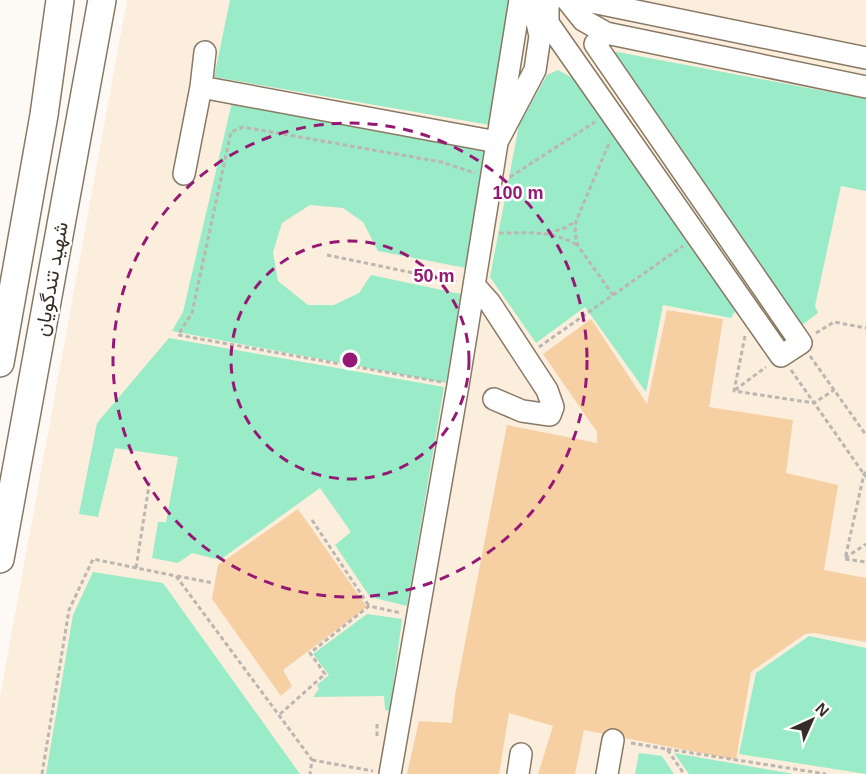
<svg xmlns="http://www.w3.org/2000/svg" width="866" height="774" viewBox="0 0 866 774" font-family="Arial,Vazirmatn,sans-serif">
  <rect width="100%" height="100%" fill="#fdf9f5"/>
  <path fill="#fceedd" d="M127 0H866V774H0V697Z"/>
  <path fill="#9aebc7" d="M230 0H511L490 125 214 77Z
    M612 51 866 99V191L841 186 815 306 818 313 802 325Z
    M558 70 576 80 736 310 731 318 663 305 646 392 585 307 536 343 490 277 519 125 547 75Z
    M232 102 486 152 466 268 378 251 363 222 343 208 310 205 282 223 273 252 278 281 308 305H334L359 293 371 275 461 294 446 383 172 331 183 312Z
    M169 338 444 387 407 606 370 597 335 545 351 532 320 488 220 560 192 553 178 563 152 558 158 522H166L178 457 115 448 98 517 79 514 97 423Z
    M93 572 163 583 300 774H46L73 615Z
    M367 614 402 619 390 711 385 710 384 696 313 697 319 689 317 685 329 675 313 654Z
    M809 636 866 648V774L739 754 756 673Z
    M639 753 662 756 674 774H635Z
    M674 753 794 774H689Z"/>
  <path fill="#f6cfa3" d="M667 310 723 319 709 407 793 420 786 473 838 485 824 570 866 578V642L814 633 805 634 751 672 736 760 584 730 575 774H538L553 726 509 713 499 774H407L419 721 452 723 455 695 507 425 597 443V432L543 354 591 319 647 404Z
    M298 509 367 607 283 670 292 686 281 696 212 599 218 565Z"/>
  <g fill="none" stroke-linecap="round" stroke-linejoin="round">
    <defs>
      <path id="minor" d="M551 0 548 5V23L781 356 801 343 595 44 606 33
        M567 0 583 20 606 33 866 87
        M577 12 580 3 587 1 866 58
        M201 87 205 52
        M184 174 201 87 497 142 535 70 540 36 534 9
        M474 285 490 303 547 390 553 407 550 415 522 411 494 399
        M390 774 458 385 520 0
        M518 774 521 754
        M607 774 613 740"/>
      <path id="major" d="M0 363 44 115 60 0
        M0 559 102 0"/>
    </defs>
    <use href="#minor" stroke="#887864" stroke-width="24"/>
    <use href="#major" stroke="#887864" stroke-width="30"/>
    <path stroke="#bbb6b0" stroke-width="3" stroke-dasharray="4.5 3" stroke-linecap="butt" d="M510 177 595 122
      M499 233C528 233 552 230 577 245
      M548 233 565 228 576 221
      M327 255 457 282
      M613 295 683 246
      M816 333 834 322 866 328
      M745 336 734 391 814 403 834 390
      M539 347 613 295 578 246 575 233 576 221 610 141
      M810 356 866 435
      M791 370 866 477
      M441 382 178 335 192 313 231 132 243 127 441 162 475 173
      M735 390 766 367
      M866 472 864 474 845 559 866 562
      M312 520 369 606
      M845 558 866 544
      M136 568 150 479
      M177 576 213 583
      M280 714 325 674 310 653 369 606 401 613
      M377 736V723
      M631 743 667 749 684 774
      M667 749 826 774
      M312 760 373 771
      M42 774 69 610 93 559 176 576 312 760 310 774"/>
    <use href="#minor" stroke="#fff" stroke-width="21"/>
    <use href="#major" stroke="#fff" stroke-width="27"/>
  </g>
  <g fill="none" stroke="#951974" stroke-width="3" stroke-dasharray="10 8">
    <circle cx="350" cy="360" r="119"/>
    <circle cx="350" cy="360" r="237"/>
  </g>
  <g text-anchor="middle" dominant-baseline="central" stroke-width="5" stroke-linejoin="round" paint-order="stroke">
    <g font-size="20" fill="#342d24" stroke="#fff">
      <text transform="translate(51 279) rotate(-80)">شهید تندگویان</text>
    </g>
  </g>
  <circle cx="350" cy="360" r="9" fill="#951974" stroke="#fff" stroke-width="3"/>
  <g font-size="18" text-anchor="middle" font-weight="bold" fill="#951974" stroke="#fff" stroke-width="5" stroke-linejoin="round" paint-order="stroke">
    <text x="518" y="199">100 m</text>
    <text x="434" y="282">50 m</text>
  </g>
  <g transform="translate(812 720) rotate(45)" stroke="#ffffff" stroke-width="4.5" paint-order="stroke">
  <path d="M0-4.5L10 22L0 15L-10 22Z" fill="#342d24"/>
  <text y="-9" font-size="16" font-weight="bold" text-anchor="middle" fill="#342d24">N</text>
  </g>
</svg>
